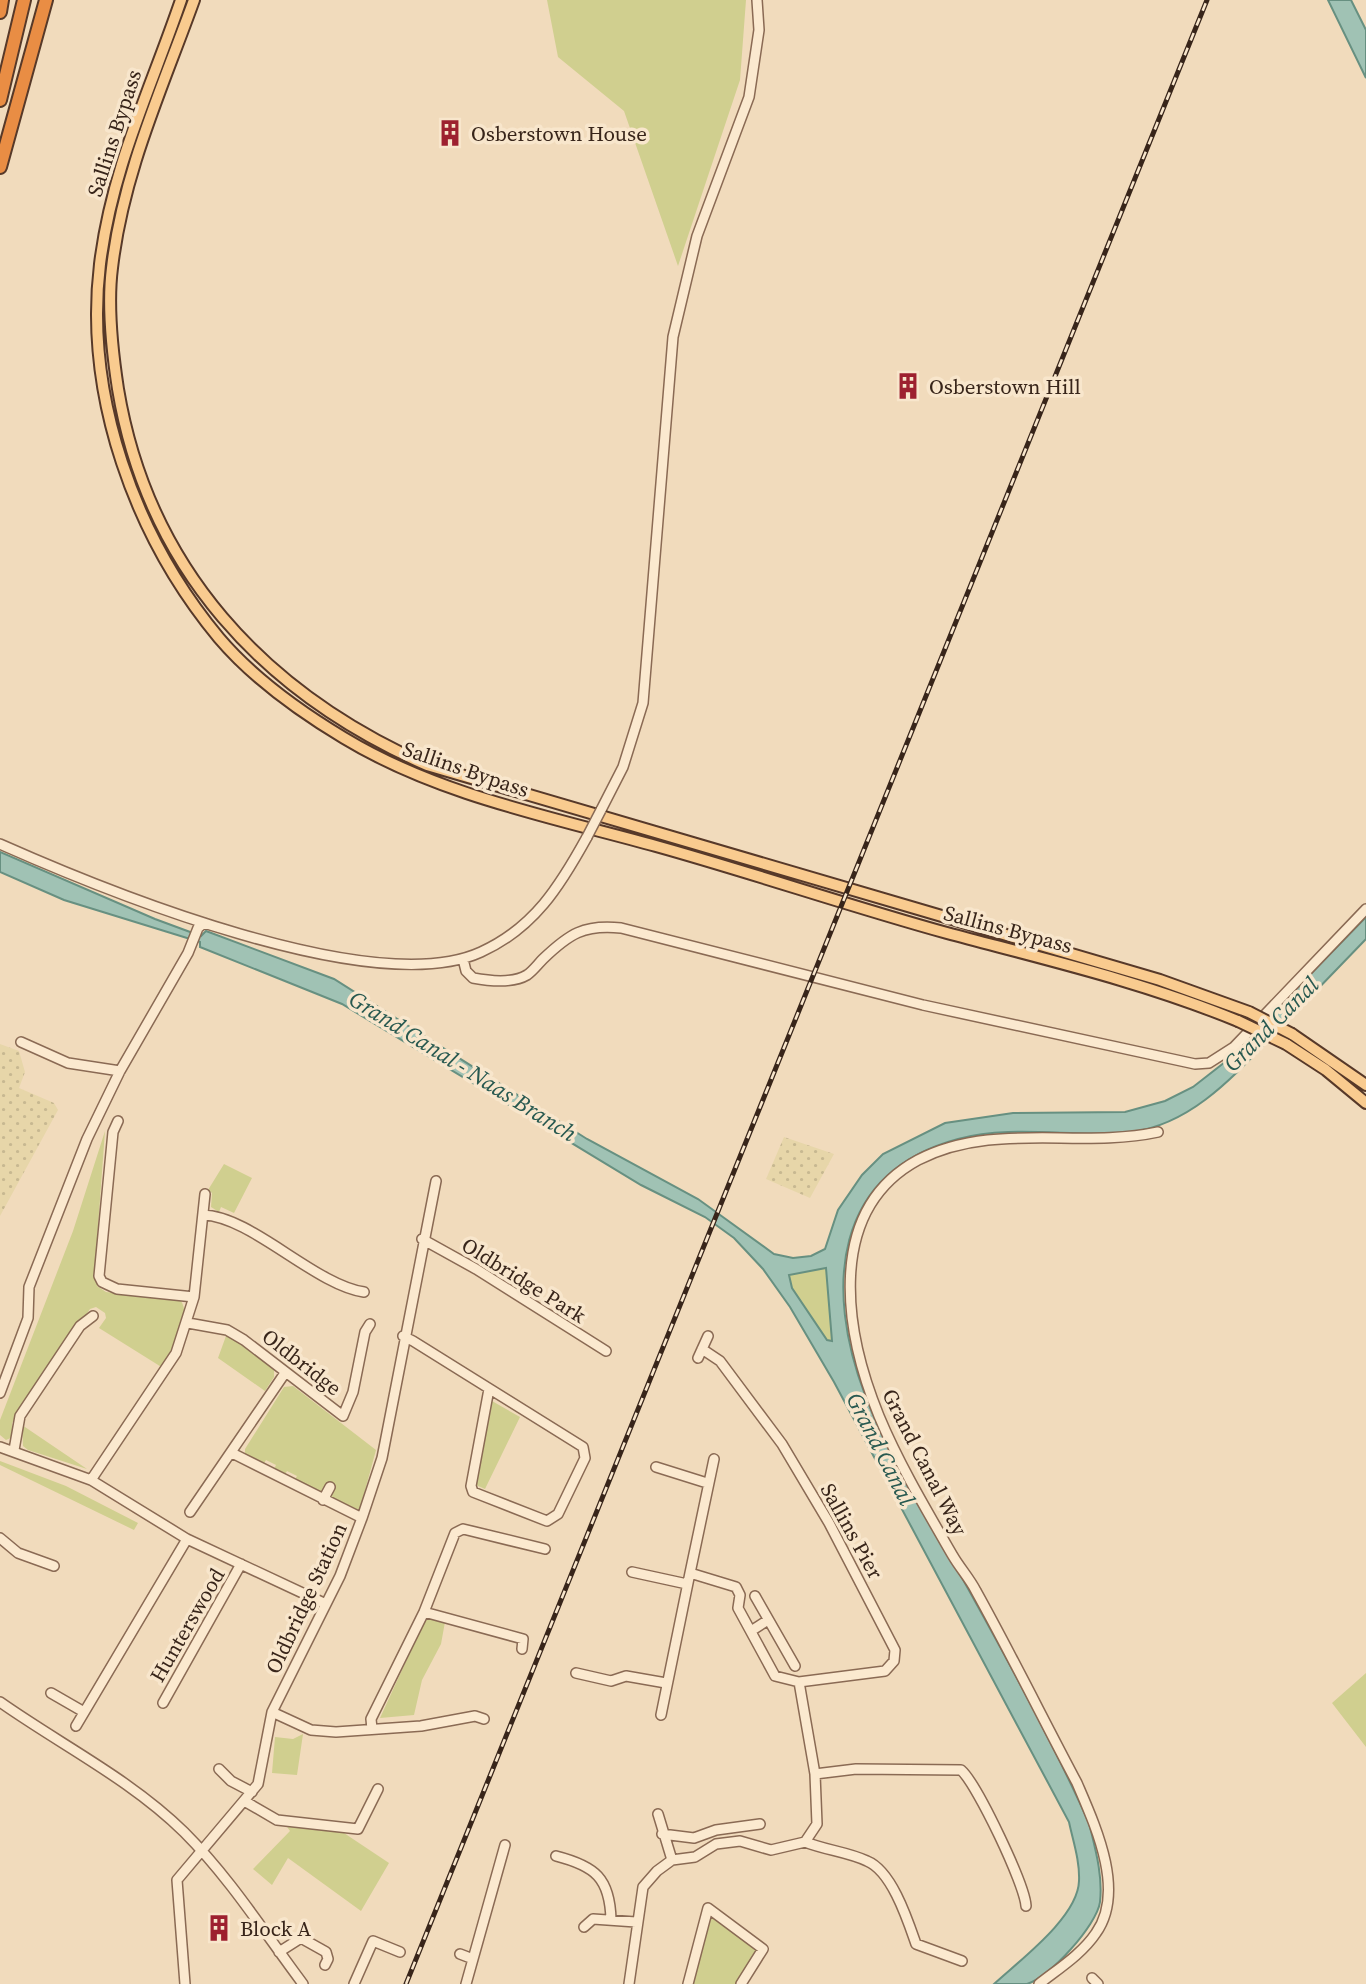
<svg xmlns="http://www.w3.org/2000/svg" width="1366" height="1984" viewBox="0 0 1366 1984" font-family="'Source Serif 4',serif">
  <defs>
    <pattern id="farmland-dots" width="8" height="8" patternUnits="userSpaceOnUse" patternTransform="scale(1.75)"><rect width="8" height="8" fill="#e7d6a9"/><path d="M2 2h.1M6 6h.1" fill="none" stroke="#c7b891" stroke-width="1.8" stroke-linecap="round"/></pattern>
  </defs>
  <rect width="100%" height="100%" fill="#f1dbbc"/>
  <path fill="url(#farmland-dots)" d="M0 1044 19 1051 25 1072 19 1088 54 1103 58 1110 0 1216Z
    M784 1137 834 1154 810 1198 766 1179Z"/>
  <path fill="#d0cf8f" d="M547 0H746L740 80 678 266 624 111 558 57Z
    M105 1131 97 1240V1286L106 1292 181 1301C192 1317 173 1354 163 1368L99 1328 106 1318 105 1313 96 1307 90 1309 12 1423 13 1437 6 1440 0 1435V1420L73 1231Z
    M224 1164 252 1178 234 1213 221 1207 219 1212 211 1207 212 1193 208 1190Z
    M826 1268 832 1342 827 1340 792 1288 789 1275Z
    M226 1336 237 1340 274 1370V1377L265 1391 218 1358Z
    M293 1386 376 1450 360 1509 354 1511 329 1499 335 1486 329 1483 323 1495 294 1481 297 1476 287 1471 284 1476 273 1471 276 1465 266 1460 263 1465 245 1456V1449L284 1387Z
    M492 1401 520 1417 485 1489 476 1485Z
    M22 1425 87 1469 28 1450 23 1446Z
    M0 1461 66 1486 138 1523 134 1530 0 1465Z
    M430 1618 445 1622 441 1644 422 1680 414 1715 380 1718 424 1622Z
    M1366 1673V1747L1332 1703Z
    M303 1734 297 1775 272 1773 275 1737 293 1739Z
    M285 1824 344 1833 389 1863 361 1911 288 1858 272 1885 253 1869 290 1831Z
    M708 1910 761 1950 737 1984H688Z"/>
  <path fill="#a0c2b4" stroke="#679081" stroke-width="2" fill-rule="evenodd" d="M1328 0H1351L1366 30V78Z
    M0 852 155 919 201 936 206 931 334 979 587 1139 698 1199 774 1254 793 1258 811 1256 825 1249 838 1210 862 1175 883 1154 945 1123 1013 1113 1125 1112 1165 1101 1193 1087 1225 1062 1366 917V939C1338 968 1309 998 1281 1027 1239 1070 1195 1124 1131 1132 1075 1138 1013 1124 958 1139 832 1173 825 1289 865 1395 892 1465 935 1528 971 1594 1012 1668 1054 1745 1089 1823 1095 1848 1103 1875 1100 1902 1097 1925 1049 1978 1027 1984 1018 1984 1004 1984 994 1984 1020 1960 1078 1917 1079 1881 1080 1861 1073 1841 1069 1822L834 1382 790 1307 763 1269 734 1238 705 1217 641 1185 342 1004 200 947V942L64 900 0 872ZM826 1268 832 1341 827 1340 792 1288 789 1275Z"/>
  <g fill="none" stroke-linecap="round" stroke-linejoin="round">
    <defs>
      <path id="minor" d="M601 810 623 767 643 703 673 337 697 236 749 97 759 30 757 0
        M0 844C106 891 374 1001 481 952 534 928 560 886 587 837
        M463 959 466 971 473 978C489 981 512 984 527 975 533 971 538 964 543 959 569 934 584 924 621 928L923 1005 1195 1064 1209 1063 1234 1047 1366 909
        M21 1042 68 1063 120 1071
        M118 1121 113 1132 99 1276 102 1282 117 1289 194 1297
        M203 1215C251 1216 315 1285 364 1292
        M422 1239 476 1269 606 1351
        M188 1323 227 1330 244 1340 343 1416 353 1392 365 1332 370 1324
        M403 1336 413 1341 583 1447 585 1458 558 1514 547 1521 473 1492 471 1486 489 1389
        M702 1349 720 1361 782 1444 829 1523 895 1650 894 1661 885 1671 799 1682 815 1774 817 1824 805 1842
        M698 1358 708 1336
        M0 1393 28 1318 29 1287 87 1139 120 1071 188 953 198 928 204 923
        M0 1447 91 1480 187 1539 326 1604
        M14 1450 20 1416 80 1326 93 1316
        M232 1453 362 1518
        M656 1467 707 1483
        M91 1480 176 1353 194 1297 205 1194
        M323 1500 330 1487
        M190 1512 285 1373
        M0 1538 18 1553 54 1566
        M632 1572 687 1584
        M690 1573 714 1459
        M755 1596 795 1666
        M424 1612 523 1639 522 1649
        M751 1631 768 1620
        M576 1673 611 1681 626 1676 666 1683
        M51 1693 84 1712
        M0 1702C61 1745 130 1779 184 1832 230 1878 264 1932 303 1984
        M163 1703 241 1564
        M272 1712 311 1730 336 1732 421 1726 475 1716 484 1719
        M661 1715 690 1573 736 1587 740 1595 738 1608 775 1676 799 1682
        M76 1726 187 1539
        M372 1729 371 1719 424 1612 455 1533 463 1529 545 1549
        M219 1769 231 1781 252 1792
        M815 1774 856 1769 961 1770C977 1784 1025 1885 1026 1906
        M246 1802 277 1820 358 1829 378 1789
        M658 1814 672 1860
        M662 1834 694 1838 716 1830 760 1824
        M805 1842C825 1850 848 1852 867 1861 892 1871 908 1921 916 1944L962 1961
        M556 1856C595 1866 610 1878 611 1920
        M584 1927 593 1919 636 1922
        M279 1952 301 1938 326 1952 328 1959 325 1965
        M460 1954 473 1959
        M1092 1978 1098 1984
        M185 1984 177 1880 258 1784 272 1712 340 1576 362 1518 382 1458 436 1181
        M354 1984 373 1941 400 1952
        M466 1984 505 1845
        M629 1984 643 1887 657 1871 672 1860 695 1857 716 1844 740 1841 771 1850 805 1842
        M688 1984 708 1908 763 1949 741 1984
        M1039 1984C1058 1969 1082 1954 1096 1933 1126 1891 1095 1825 1077 1783 1043 1719 1011 1654 976 1591 970 1579 960 1568 953 1556 927 1511 899 1464 879 1416 845 1333 824 1211 918 1160 993 1121 1079 1149 1158 1132"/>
      <path id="major" d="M181 0C150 91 112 167 100 264 84 396 135 537 219 638 253 678 299 711 344 738 438 795 551 817 656 846 753 873 849 906 947 933 1044 959 1144 982 1238 1021
        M194 0C162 89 123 173 112 268 107 307 112 350 118 389 148 569 264 693 427 765L1160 980 1249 1012
        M1292 1034 1366 1085
        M1286 1044 1326 1070 1366 1103"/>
      <path id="highway" d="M0 12 2 0
        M0 100 24 0
        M0 167 46 0"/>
    </defs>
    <use href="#minor" stroke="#8a6a54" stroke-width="12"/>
    <use href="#major" stroke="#573929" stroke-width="14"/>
    <use href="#highway" stroke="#573929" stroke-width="16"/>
    <use href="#minor" stroke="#fbe9cf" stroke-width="9"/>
    <use href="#major" stroke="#f9cb8f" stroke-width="10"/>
    <use href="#highway" stroke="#e98d44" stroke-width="12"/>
    <defs>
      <path id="rail" d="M406 1984 1207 0"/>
    </defs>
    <use href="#rail" stroke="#38251a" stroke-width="5"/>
    <use href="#rail" stroke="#f8e6cc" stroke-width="2.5" stroke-dasharray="8" stroke-linecap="butt"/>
    <defs>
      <path id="minor-bridge" d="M587 837 601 810"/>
      <path id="major-bridge" d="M1249 1012 1292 1034
        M1238 1021 1286 1044"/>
    </defs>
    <use href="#minor-bridge" stroke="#8a6a54" stroke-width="12" stroke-linecap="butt"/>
    <use href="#major-bridge" stroke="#573929" stroke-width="14" stroke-linecap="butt"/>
    <use href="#minor-bridge" stroke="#fbe9cf" stroke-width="9"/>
    <use href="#major-bridge" stroke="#f9cb8f" stroke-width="10"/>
  </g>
  <defs>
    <symbol id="building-bare" viewBox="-9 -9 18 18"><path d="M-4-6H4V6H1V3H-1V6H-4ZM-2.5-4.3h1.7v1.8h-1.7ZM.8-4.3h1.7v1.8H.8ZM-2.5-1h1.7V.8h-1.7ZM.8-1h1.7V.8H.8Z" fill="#9d202f" stroke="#f8e6cc" stroke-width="2.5" paint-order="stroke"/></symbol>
  </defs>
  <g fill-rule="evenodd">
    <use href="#building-bare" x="431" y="114" width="38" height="38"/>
    <use href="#building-bare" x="889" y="367" width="38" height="38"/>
    <use href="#building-bare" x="200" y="1909" width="38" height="38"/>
  </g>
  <g text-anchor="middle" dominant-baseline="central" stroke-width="7" stroke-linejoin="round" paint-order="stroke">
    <g font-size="21" fill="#38251a" stroke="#f8e6cc">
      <text transform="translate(114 133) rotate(-72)">Sallins Bypass</text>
      <text transform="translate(466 769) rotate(19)">Sallins Bypass</text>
      <text transform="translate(1008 929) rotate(15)">Sallins Bypass</text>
      <text transform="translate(524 1280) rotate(32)">Oldbridge Park</text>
      <text transform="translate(302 1362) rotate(38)">Oldbridge</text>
      <text transform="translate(925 1462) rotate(63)">Grand Canal Way</text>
      <text transform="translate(852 1531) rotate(61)">Sallins Pier</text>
      <text transform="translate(306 1598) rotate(-65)">Oldbridge Station</text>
      <text transform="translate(187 1625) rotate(-60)">Hunterswood</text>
    </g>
    <g font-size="21" fill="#38251a" stroke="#f8e6cc" text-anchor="start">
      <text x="471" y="133">Osberstown House</text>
      <text x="929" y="386">Osberstown Hill</text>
      <text x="240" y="1928">Block A</text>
    </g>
    <g font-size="23" font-style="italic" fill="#285950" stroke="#f8e6cc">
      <text transform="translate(1271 1024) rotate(-45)">Grand Canal</text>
      <text transform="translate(463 1066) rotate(32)">Grand Canal - Naas Branch</text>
      <text transform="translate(881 1449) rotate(63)">Grand Canal</text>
    </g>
  </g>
</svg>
